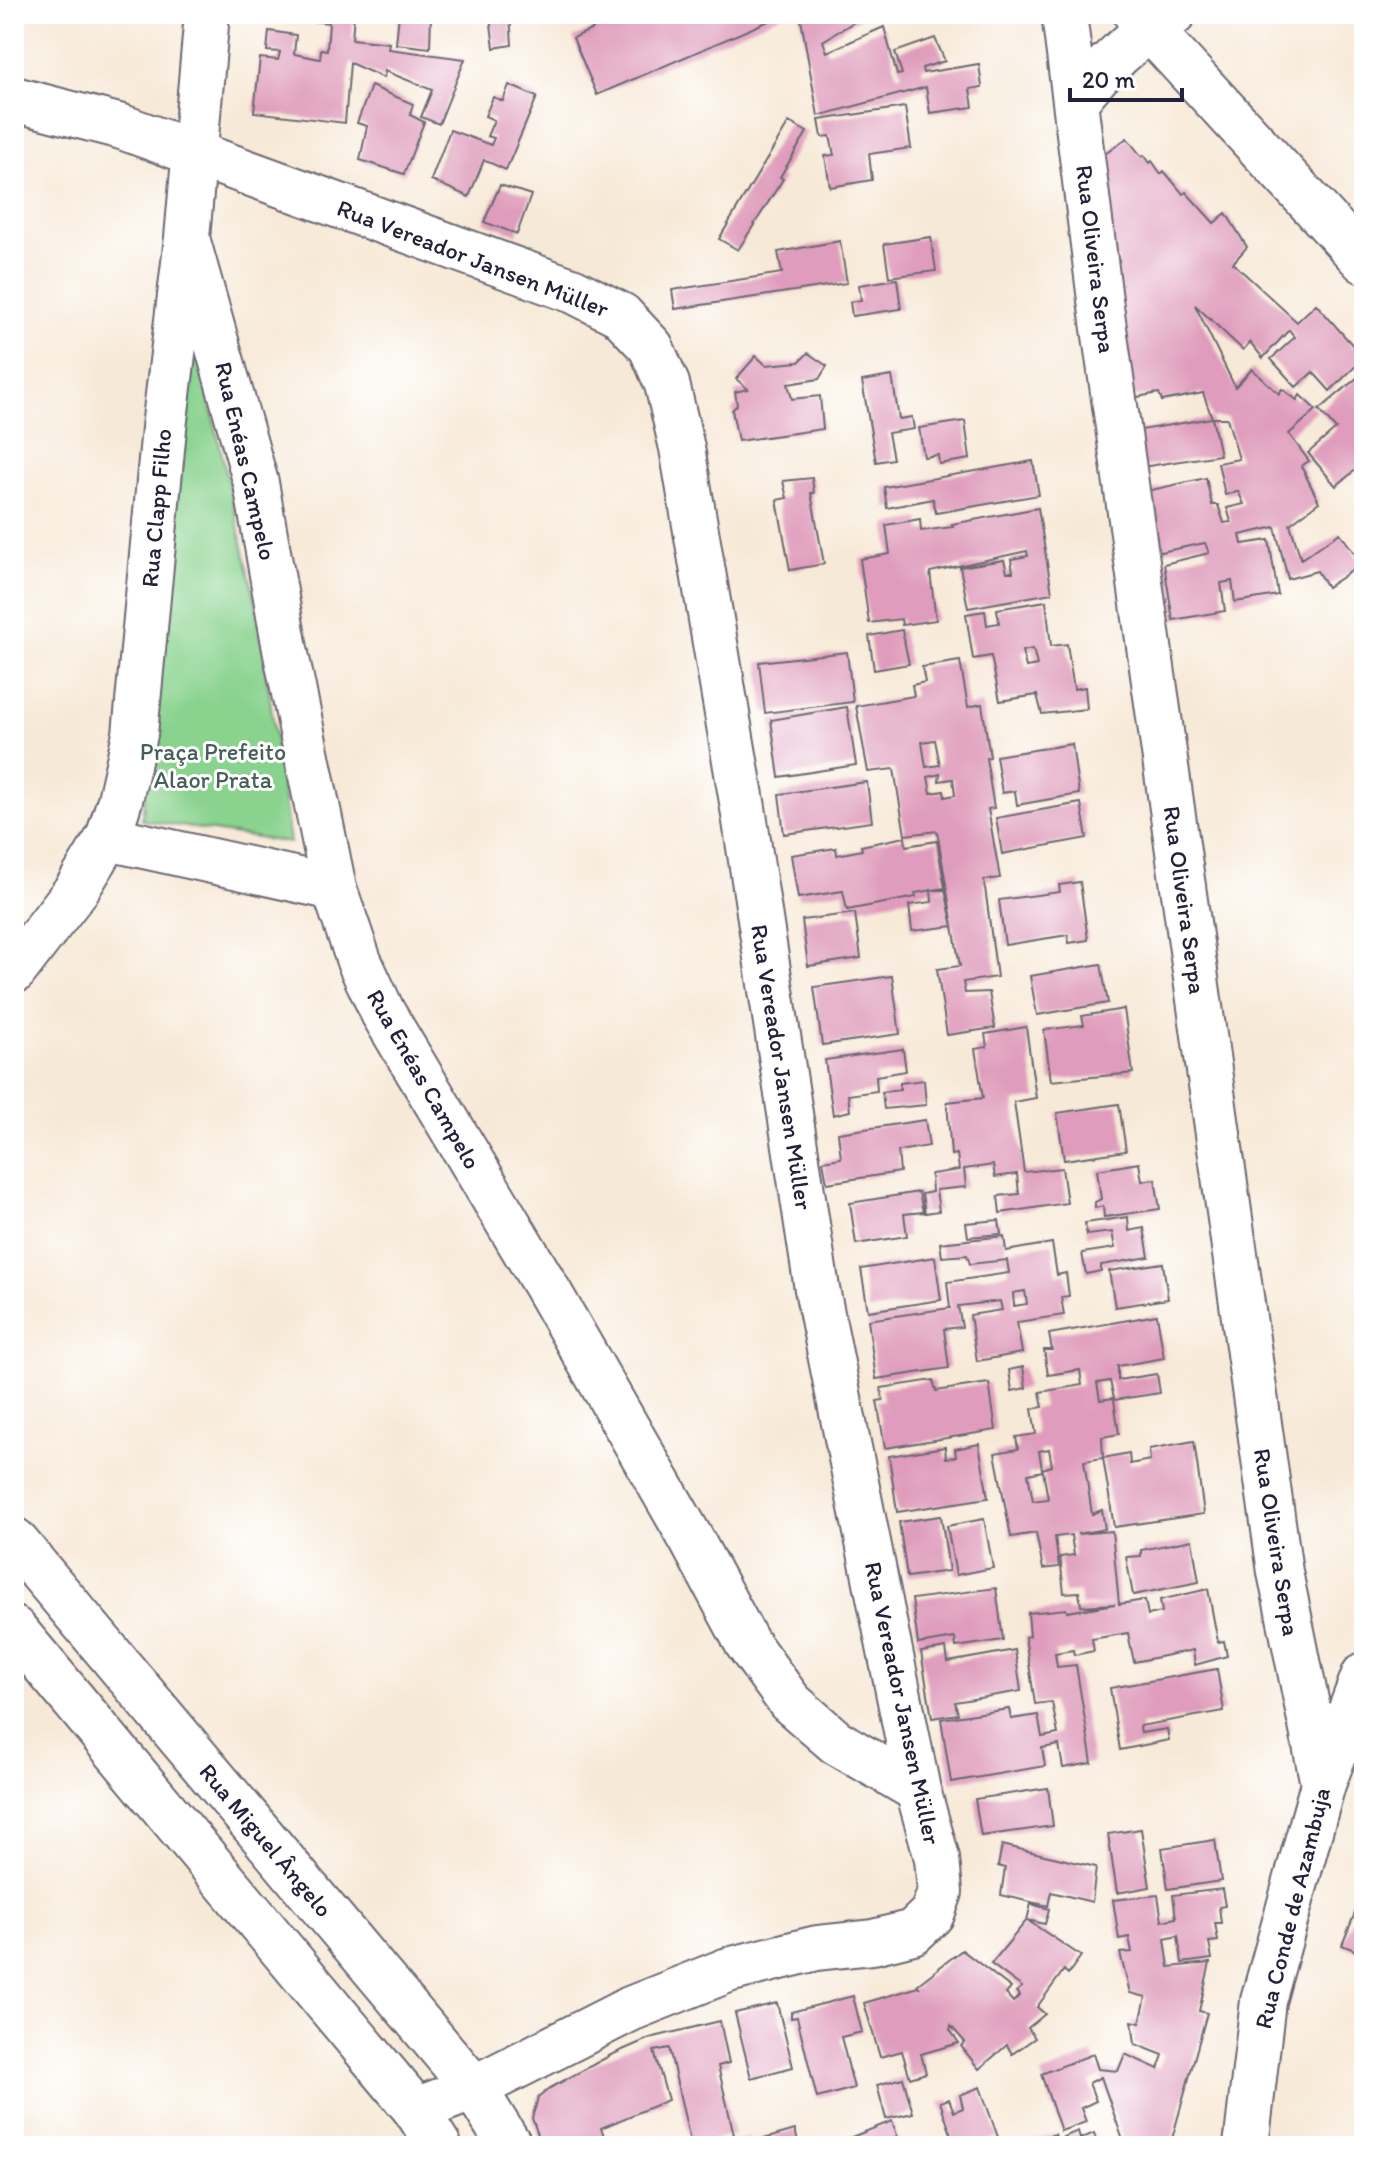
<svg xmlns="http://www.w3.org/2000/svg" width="1378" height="2160" viewBox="0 0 1378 2160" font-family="Itim,sans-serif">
  <rect width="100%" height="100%" fill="#fff"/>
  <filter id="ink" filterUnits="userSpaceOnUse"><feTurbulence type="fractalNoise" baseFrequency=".0125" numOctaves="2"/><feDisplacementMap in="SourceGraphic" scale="16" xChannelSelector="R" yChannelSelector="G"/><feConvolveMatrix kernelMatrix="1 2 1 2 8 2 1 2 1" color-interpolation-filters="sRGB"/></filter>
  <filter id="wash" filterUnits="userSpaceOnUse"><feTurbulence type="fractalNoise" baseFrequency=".006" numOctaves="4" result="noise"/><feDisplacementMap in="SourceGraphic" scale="32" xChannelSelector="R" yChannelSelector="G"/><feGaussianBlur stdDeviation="1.8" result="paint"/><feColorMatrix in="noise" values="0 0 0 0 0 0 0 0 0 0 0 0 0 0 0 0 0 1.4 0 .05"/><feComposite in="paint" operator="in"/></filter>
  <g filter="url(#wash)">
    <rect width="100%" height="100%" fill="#f7e9d7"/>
    <path fill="#8ad38f" stroke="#567a65" stroke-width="2" d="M195 337 258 613 290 843 142 820Z"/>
    <g id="blocks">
      <path fill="#df9cbc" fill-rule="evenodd" d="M264 14H354L352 39 389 43 388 49 465 59 439 124 421 117 432 90 385 71 384 78 350 63 345 123 254 112 260 58 278 60 280 52 267 51 269 31 296 35 294 54 320 59 321 49 327 50 329 23 264 16Z
        M399 14H431L430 48 396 44Z
        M493 14H510L512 45 494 48 490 16Z
        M582 14H785L597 95 573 38 593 29 589 21 584 23Z
        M800 14H867L823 41 827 52 884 27 897 75 902 74 895 52 935 38 945 61 922 68 923 73 979 64 982 87 970 89 973 107 930 113 926 87 818 116Z
        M509 85 537 97 506 170 484 160 469 197 431 180 450 130 491 145 494 138 487 136 494 120 485 116 493 97 503 101Z
        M371 86 413 104 410 115 424 122 404 174 360 160 367 126 357 123Z
        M905 107 911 148 869 154 872 180 830 187 825 156 834 155 830 136 822 137 819 120Z
        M789 122 807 132 780 177 783 179 738 250 719 239Z
        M1127 138 1142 157 1144 155 1150 163 1152 161 1161 174 1164 171 1183 194 1186 192 1214 223 1226 213 1247 247 1233 263 1297 322 1316 304 1364 358 1330 391 1313 372 1296 387 1271 359 1295 337 1289 330 1263 358 1250 342 1243 350 1195 305 1235 387 1252 369 1279 394 1282 389 1297 400 1300 395 1316 410 1289 434 1309 461 1301 466 1319 502 1290 524 1301 559 1340 533 1362 564 1327 587 1317 571 1288 579 1275 527 1240 535 1242 544 1269 540 1278 595 1235 602 1232 581 1221 583 1225 611 1173 620 1164 564 1209 553 1205 543 1146 555 1133 494 1206 478 1212 505H1218L1224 523 1231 522 1227 508 1244 504 1238 491 1225 495 1218 463 1239 459 1227 418H1212L1203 393 1162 401 1159 393 1126 399 1109 268 1119 261 1108 248 1099 181 1108 174 1097 160Z
        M500 185 531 195 517 234 484 222Z
        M931 237 936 271 889 277 884 244Z
        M840 241 847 283 675 309 672 290 782 273 778 252Z
        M897 279 901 309 852 316 850 302 861 300 859 285Z
        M808 353 827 366 819 379 788 384 792 399 820 396 823 429 738 441 732 410 737 405 735 392 748 389 736 379 756 356 766 365 799 362Z
        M1364 372V463L1336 486 1308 453 1336 429 1319 410Z
        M892 376 899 419 912 417 914 429 888 433 893 459 876 462 862 381Z
        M1212 418 1220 455 1135 468V431Z
        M965 421 970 459 939 464 938 455 924 457 919 428Z
        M1033 461 1039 495 936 513 933 499 887 508 884 487Z
        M812 478 814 493H811L824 564 790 570 777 500 787 498 783 481Z
        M1038 508 1052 593 968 608 960 567 1004 560 1007 572H1013L1011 559 1028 556 1027 551 930 572 936 620 902 625 901 619 869 623 860 559 890 554 886 525 920 519 921 531 953 527 952 524Z
        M1046 601 1051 646 1067 644 1074 689 1085 687 1087 709 1042 714 1037 695 1000 701 991 656 973 659 966 614 985 611 987 625 999 623 997 609ZM1033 649 1037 665 1026 667 1022 651Z
        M902 630 909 664 874 670 869 636Z
        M847 652 853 702 765 713 759 662Z
        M960 661 968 707 982 704 990 757 986 758 994 808 988 809 1000 878 984 880 997 977 963 982 965 993 989 992 995 1028 947 1035 937 969 960 966 953 926 912 931 909 905 932 902 931 890H945L953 926 937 831 905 835 894 769 868 772 856 706 914 696 912 685 925 682 922 667ZM935 740 940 765 926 767 922 742ZM940 774 939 781 953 779 955 795 945 797 944 791 931 793 928 777Z
        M847 707 856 765 779 777 771 720Z
        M1072 744 1079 794 1017 805 1015 791 1002 793 996 756Z
        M867 782 872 822 784 834 779 794Z
        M1081 803 1087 838 1002 854 996 818Z
        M905 837 906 846 937 841 945 888 915 893 916 897 847 910 843 891 798 898 791 855 836 848 837 855 862 850 861 846Z
        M1080 882 1088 940 1069 943 1068 935 1005 945 999 900 1060 892 1059 885Z
        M855 913 861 958 808 966 802 920Z
        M1101 964 1108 1003 1037 1015 1030 976Z
        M892 976 900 1034 822 1045 814 987Z
        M1124 1009 1133 1073 1051 1081 1044 1030 1084 1025 1082 1016Z
        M1026 1027 1036 1098 1014 1102 1024 1172 1062 1168 1067 1203 1000 1213 998 1196 1019 1194 1017 1174 995 1177 993 1165 964 1169 966 1187 936 1190 939 1211 925 1213 922 1194 932 1192 931 1174 959 1170 957 1154 951 1155 947 1102 983 1098 975 1049 987 1047 985 1034Z
        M903 1049 906 1071 876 1076 877 1091 848 1095 850 1111 833 1115 825 1060Z
        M924 1080 926 1105 884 1109 882 1092 900 1090V1083Z
        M1119 1104 1126 1151 1064 1160 1057 1113Z
        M925 1120 929 1146 898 1151 900 1172 827 1183 823 1161 841 1158 838 1133Z
        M1139 1163 1142 1181 1155 1179 1160 1209 1104 1217 1103 1206 1095 1208V1202L1101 1199 1097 1170Z
        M919 1192 923 1212 904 1214 907 1236 856 1244 850 1203Z
        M1128 1217 1129 1231 1144 1228 1149 1257 1101 1265V1271L1086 1274 1082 1253 1115 1248 1112 1232 1087 1235 1085 1223Z
        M999 1220 1001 1234 968 1237 966 1223Z
        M1004 1236 1006 1251 1052 1243 1057 1275 1066 1273 1069 1296 1061 1297 1064 1315 1017 1322 1022 1353 977 1361 970 1315 1002 1310 1000 1301 958 1306 962 1327 944 1329 949 1368 876 1379 868 1320 950 1308 947 1282 1009 1273 1007 1260 970 1264 967 1255 942 1257 940 1243ZM1025 1291 1027 1304 1014 1306 1013 1293Z
        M935 1257 941 1300 868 1311 861 1269Z
        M1163 1263 1168 1299 1115 1307 1109 1271Z
        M1157 1315 1164 1358 1118 1366V1380L1157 1374 1160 1393 1114 1400 1119 1434 1102 1437 1103 1458 1084 1461 1092 1514 1102 1510 1105 1529 1077 1534 1112 1531 1119 1604 1145 1600 1148 1615 1162 1612 1160 1600 1208 1589 1218 1642 1224 1641 1227 1656 1195 1665 1193 1650 1134 1662 1128 1633 1092 1639 1094 1651 1074 1655 1073 1650 1055 1653 1057 1667 1076 1665 1092 1763 1063 1768 1059 1745 1042 1748 1045 1766 951 1782 941 1719 1009 1709 1011 1719 1038 1715 1042 1737 1058 1734 1052 1702 1035 1704 1025 1637 1030 1636 1028 1613 1066 1609 1067 1612 1115 1604 1081 1606 1079 1592 1064 1593 1060 1557 1074 1555 1071 1535 1055 1537 1059 1567 1043 1569 1036 1533 1011 1537 995 1453 1018 1449 1016 1437 1036 1434 1032 1409 1043 1407 1040 1392 1082 1385 1080 1370 1048 1375 1044 1350H1052L1049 1334ZM1110 1381 1114 1398 1100 1400 1097 1383ZM1049 1449 1052 1466 1042 1469 1039 1451ZM1043 1471 1048 1499 1033 1501 1028 1474Z
        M1023 1367 1026 1388 1012 1391 1009 1370Z
        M933 1380 936 1391 989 1383 996 1430 885 1448 877 1401 883 1400 881 1388Z
        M1194 1441 1204 1514 1114 1527 1103 1458 1129 1453 1130 1464 1150 1460 1149 1449Z
        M979 1444 988 1498 897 1512 889 1456 945 1447 946 1458 956 1457 955 1449Z
        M941 1516 949 1571 907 1577 899 1522Z
        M984 1519 993 1568 956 1575 947 1526Z
        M1192 1540 1199 1582 1133 1595 1126 1557 1141 1556V1550Z
        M996 1588 1003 1640 956 1647 955 1638 918 1644 912 1599Z
        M946 1648 948 1662 1015 1650 1021 1691 955 1702 958 1714 932 1718 921 1652Z
        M1217 1669 1224 1711 1140 1726 1141 1733 1167 1729 1169 1740 1120 1750 1110 1688Z
        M1048 1788 1053 1826 981 1836 975 1799Z
        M1141 1829 1150 1887 1117 1893 1108 1834Z
        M1215 1840 1221 1881 1168 1889 1162 1848Z
        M1002 1845 1096 1867 1092 1902 1051 1892 1048 1906 1001 1895 1005 1868 998 1866Z
        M1222 1889 1225 1906 1219 1907 1221 1923H1215L1218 1941 1209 1942 1212 1959 1182 1963 1178 1936 1165 1939 1169 1967 1210 1963 1199 2011 1207 2013 1170 2146H1125L1101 2077 1089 2083 1096 2101 1081 2108 1086 2122 1061 2131 1041 2074 1093 2054 1098 2069 1118 2071 1125 2054 1158 2069 1163 2055 1135 2044 1132 2021 1140 2023 1146 1997 1130 1993 1120 1953 1132 1952 1129 1937 1119 1939 1113 1900 1158 1895 1162 1921 1176 1918 1173 1895Z
        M1364 1891V1954L1342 1945Z
        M1031 1904 1049 1909 1045 1924 1027 1920 1081 1956 1068 1974 1064 1970 1037 2007 1045 2014 1028 2028 1035 2038 1012 2054 1007 2045 979 2069 961 2046 965 2042 951 2026 950 2030 959 2043 921 2054 926 2073 910 2078 902 2051 880 2057 864 2003 919 1987 917 1985 962 1950 1011 1988 1006 1994 1013 2002 1020 1995 1016 1992 1022 1987 991 1964 1027 1920Z
        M853 1996 862 2032 841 2037 854 2088 817 2098 797 2017 791 2018V2012Z
        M777 2003 793 2067 751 2078 735 2013Z
        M720 2021 729 2063 718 2066 734 2135 691 2145 669 2048 654 2051 668 2100 601 2128 608 2146H542L532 2118 538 2098 550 2088 611 2055 650 2038Z
        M903 2078 913 2113 886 2119 877 2085Z
        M980 2087 998 2137 970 2146H949L954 2143 940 2102 949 2099 954 2112 963 2108 960 2095Z
        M892 2121 901 2146H829Z
        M795 2130 799 2146H766L764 2139Z
        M1078 2131 1080 2139 1094 2133 1098 2146H1066L1063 2137Z
        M1055 2134 1059 2146H1019V2145Z
        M749 2138 751 2146H729L728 2142Z"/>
    </g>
  </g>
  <g filter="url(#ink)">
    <use href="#blocks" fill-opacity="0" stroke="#6d6872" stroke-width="2"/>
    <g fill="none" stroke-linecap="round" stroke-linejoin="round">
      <defs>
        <path id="minor" d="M1064 14 1100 300 1280 1572 1323 1784
          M1136 14 1364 261
          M14 99 122 127 574 291 621 315 651 347 667 384 682 448 743 808 817 1289 918 1790 937 1858 940 1892 932 1914 913 1932 873 1942 817 1948 728 1970 630 2009 474 2088 416 2110
          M1076 101C1102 67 1137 36 1173 14
          M187 238 256 483 285 649 334 888 359 961 383 1013 544 1283 691 1539 747 1643 790 1702 836 1742 918 1790
          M108 838 334 888
          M14 971 77 889 108 838 120 800 135 734 164 428 187 238 207 14
          M1246 2146 1263 2001 1323 1784 1364 1675"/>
        <path id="major" d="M14 1540 474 2088 510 2146
          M14 1629 416 2110 439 2146"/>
      </defs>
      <use href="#minor" stroke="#6d6872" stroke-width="48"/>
      <use href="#major" stroke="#6d6872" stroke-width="48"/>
      <use href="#minor" stroke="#fff" stroke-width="44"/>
      <use href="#major" stroke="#fff" stroke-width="44"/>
    </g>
  </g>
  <g text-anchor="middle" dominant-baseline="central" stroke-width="6" stroke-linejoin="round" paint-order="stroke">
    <g font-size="24" fill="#22223b" stroke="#fff">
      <text transform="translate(473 258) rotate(21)">Rua Vereador Jansen Müller</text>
      <text transform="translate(1096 259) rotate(83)">Rua Oliveira Serpa</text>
      <text transform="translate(246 461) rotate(77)">Rua Enéas Campelo</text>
      <text transform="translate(156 508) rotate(-85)">Rua Clapp Filho</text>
      <text transform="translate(1185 900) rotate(82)">Rua Oliveira Serpa</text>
      <text transform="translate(782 1067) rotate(81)">Rua Vereador Jansen Müller</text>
      <text transform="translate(424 1079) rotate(60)">Rua Enéas Campelo</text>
      <text transform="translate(1277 1542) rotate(81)">Rua Oliveira Serpa</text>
      <text transform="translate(903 1703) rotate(78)">Rua Vereador Jansen Müller</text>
      <text transform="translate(266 1840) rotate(50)">Rua Miguel Ângelo</text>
      <text transform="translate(1292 1908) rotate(-76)">Rua Conde de Azambuja</text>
    </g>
    <g font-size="24" fill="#466058" stroke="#fff">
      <text x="213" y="751">Praça Prefeito<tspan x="213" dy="28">Alaor Prata</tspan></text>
    </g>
  </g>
  <rect width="1378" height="2160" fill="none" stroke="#fff" stroke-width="48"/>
  <path d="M1070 88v12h112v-12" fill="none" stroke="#22223b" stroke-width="4"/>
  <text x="1082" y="88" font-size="24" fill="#22223b" stroke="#ffffff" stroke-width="6" paint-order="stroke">20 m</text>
</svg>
